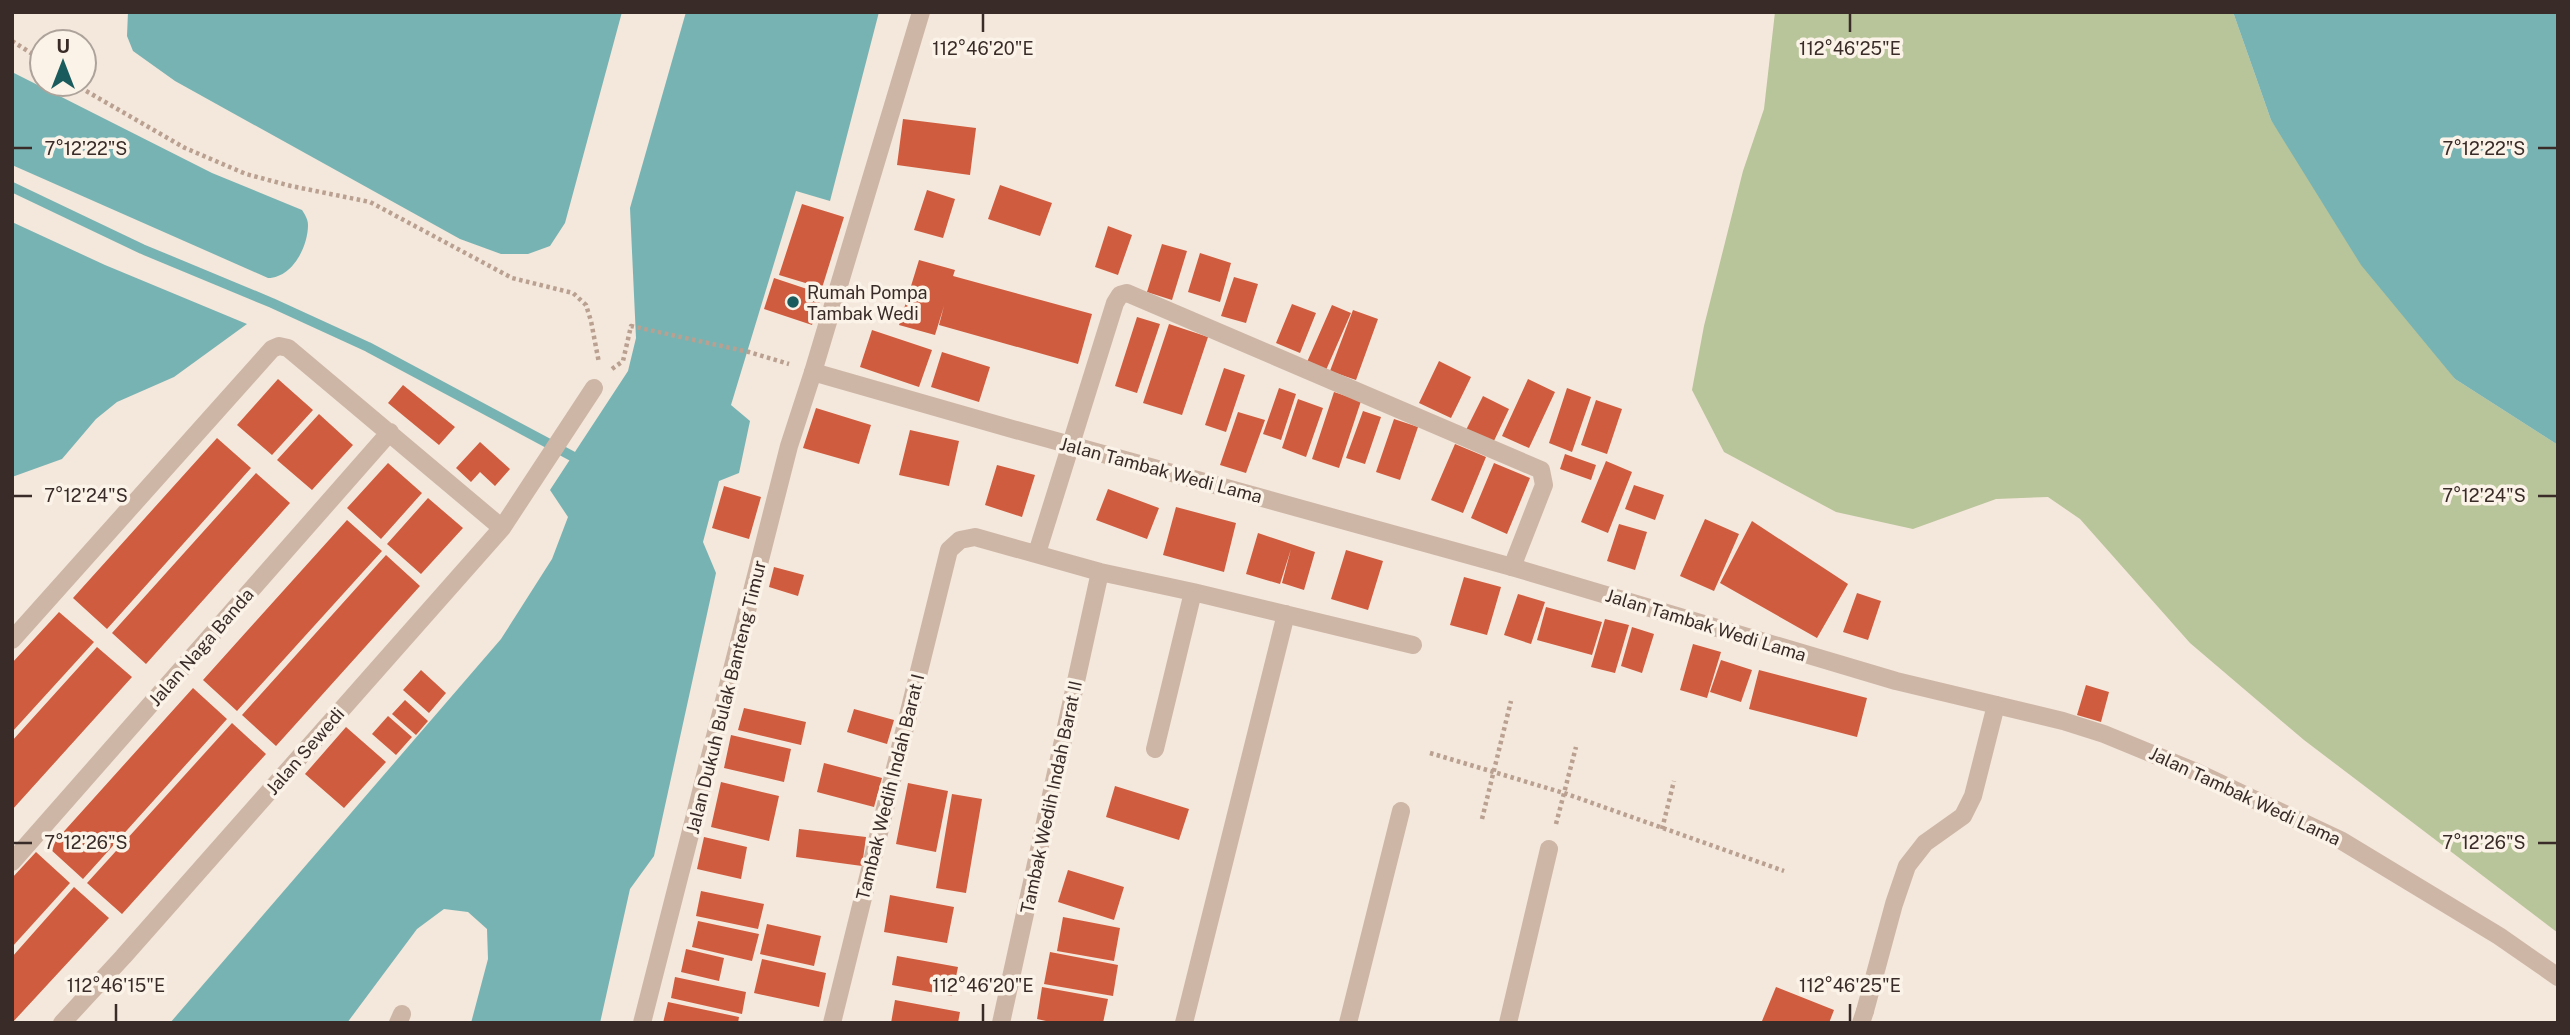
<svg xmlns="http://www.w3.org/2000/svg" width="2570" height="1035" viewBox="0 0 2570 1035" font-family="'Public Sans',sans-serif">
  <rect width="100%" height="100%" fill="#f4e7db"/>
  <path fill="#b8c49a" d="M1775 12H2233L2271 120 2455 379 2558 445V933L2304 740 2190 643 2080 519 2048 497 1996 499 1913 529 1836 512 1724 452 1692 390 1704 326 1743 171 1764 109Z"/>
  <path fill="#78b3b3" d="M128 12H622L565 223 550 246 528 254H501L460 239 175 81 133 51 127 36Z
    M686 12H879L830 201 796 191 731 405 750 421 739 473 719 481 703 542 716 573 654 856 630 889 600 1023H471L488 959 487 929 468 912 444 909 417 929 347 1023H170L501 639 552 559 568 517 550 490 628 371 636 338 630 208Z
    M2233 12H2558V445L2455 379 2361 265 2271 120Z
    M12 72 212 173 302 210C305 215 308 219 308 225 308 247 292 278 268 278L12 165Z
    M12 222 105 265 247 324 174 377 117 402 96 419 62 459 12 477Z"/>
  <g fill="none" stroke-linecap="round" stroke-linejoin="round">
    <path stroke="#78b3b3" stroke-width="10" d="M12 187 142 249 272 303 368 347 585 463"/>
  </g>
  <path fill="#cf5c3e" d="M903 119 976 128 970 175 897 165Z
    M1000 185 1052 203 1040 236 988 219Z
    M927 190 955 199 943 238 914 230Z
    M802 204 844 217 822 288 779 275Z
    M1108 226 1132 235 1118 275 1095 267Z
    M1162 244 1187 251 1172 300 1147 292Z
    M1200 253 1231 263 1220 302 1188 292Z
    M919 260 955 270 953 276 1092 314 1078 364 939 325 944 306 935 335 899 325Z
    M1234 277 1258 284 1246 323 1221 316Z
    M774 278 822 294 812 325 764 309Z
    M1292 304 1316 313 1300 353 1276 343Z
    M1332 305 1351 313 1326 370 1307 362Z
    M1353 310 1378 319 1356 380 1330 371Z
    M1137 317 1160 324 1137 393 1115 386Z
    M1169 324 1208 337 1182 415 1143 403Z
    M872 330 932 350 919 387 860 367Z
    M942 352 990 367 979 402 931 387Z
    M1439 361 1471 377 1451 418 1419 403Z
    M1224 368 1245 375 1226 432 1205 425Z
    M278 379 313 410 272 455 237 425Z
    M1528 379 1555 392 1529 448 1502 436Z
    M403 385 455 427 439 445 388 403Z
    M1279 388 1296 394 1281 440 1263 434Z
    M1567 388 1591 397 1572 452 1549 443Z
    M1334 392 1361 401 1339 468 1312 459Z
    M1483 396 1509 409 1493 443 1466 430Z
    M1298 399 1323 408 1306 457 1282 448Z
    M1596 400 1622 409 1607 454 1581 445Z
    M816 408 871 425 859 464 803 448Z
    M1363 411 1381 417 1365 464 1346 458Z
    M1238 412 1265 420 1246 473 1220 465Z
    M319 414 353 445 312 490 277 460Z
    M1394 419 1418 427 1400 480 1376 472Z
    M910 430 959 441 949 486 899 475Z
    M217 438 251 468 107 629 73 598Z
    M480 442 510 469 495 486 480 472 471 482 456 468Z
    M1455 444 1486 457 1463 513 1431 500Z
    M1565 454 1596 465 1591 480 1560 469Z
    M1606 461 1632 472 1608 533 1581 522Z
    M388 463 422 493 381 539 347 508Z
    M1494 463 1530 478 1507 534 1471 518Z
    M997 465 1035 475 1022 517 985 505Z
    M256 473 290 503 146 664 112 633Z
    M1634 485 1664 495 1655 520 1625 509Z
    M724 486 761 497 749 539 712 528Z
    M1108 489 1159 508 1147 539 1096 520Z
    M428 498 463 528 421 574 387 544Z
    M1176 507 1236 523 1224 572 1163 555Z
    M1705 519 1739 534 1714 591 1680 576Z
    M347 520 382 551 237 711 203 680Z
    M1752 521 1848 584 1817 638 1720 583Z
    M1619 524 1647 532 1635 570 1607 561Z
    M1258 533 1315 552 1304 590 1282 583 1291 549 1280 584 1246 574Z
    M1346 550 1383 561 1368 610 1331 599Z
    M386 555 420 586 276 746 242 715Z
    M774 567 804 575 798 596 769 587Z
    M1464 577 1501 587 1487 635 1450 625Z
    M1857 593 1881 601 1868 640 1843 632Z
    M1518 594 1545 602 1531 644 1504 635Z
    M1546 607 1602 622 1592 655 1537 640Z
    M59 612 94 642 12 732V663Z
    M1605 619 1629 625 1615 673 1591 667Z
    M1632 627 1654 634 1642 673 1621 666Z
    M1693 644 1721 652 1707 698 1680 690Z
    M97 647 132 677 12 810V741Z
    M1721 660 1752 670 1741 702 1710 692Z
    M421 670 446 693 429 713 403 690Z
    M1759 670 1867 698 1857 737 1749 709Z
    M2086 685 2109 692 2101 722 2077 715Z
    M193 688 227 719 83 879 49 848Z
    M405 700 428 721 416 735 392 714Z
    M744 708 806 722 801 745 738 730Z
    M854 709 894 720 887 744 847 732Z
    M388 716 412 737 396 755 372 734Z
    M232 723 266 754 122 914 87 883Z
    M346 727 386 762 344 808 305 774Z
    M731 735 791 749 784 782 724 768Z
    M824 763 882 778 874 807 817 792Z
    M721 782 779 796 769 841 711 827Z
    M908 783 948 791 936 852 896 844Z
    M1115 786 1189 809 1179 840 1106 817Z
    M952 794 982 799 966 893 936 888Z
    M799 829 866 837 862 866 796 857Z
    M704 837 747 847 741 879 697 869Z
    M36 852 70 883 12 947V878Z
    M1068 870 1124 887 1114 920 1058 902Z
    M74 887 109 918 12 1023V957Z
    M701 891 764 904 758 929 696 916Z
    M890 895 954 907 947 943 884 932Z
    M1063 917 1120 928 1114 961 1057 951Z
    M698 921 759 934 752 961 692 947Z
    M767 924 821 936 814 966 760 954Z
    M686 949 724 958 719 981 681 972Z
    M1050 952 1118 965 1113 996 1044 984Z
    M897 956 958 967 952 996 892 985Z
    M762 959 826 973 819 1007 754 993Z
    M675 977 746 992 742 1014 671 998Z
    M1042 987 1108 999 1103 1023H1055L1037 1019Z
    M1776 987 1834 1010 1829 1023H1767L1762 1021Z
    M895 1000 960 1012 958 1023H891Z
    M668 1002 739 1017 738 1023H663Z"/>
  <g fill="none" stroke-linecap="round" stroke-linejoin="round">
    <path stroke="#b9a090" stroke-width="4.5" stroke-dasharray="3.5 3.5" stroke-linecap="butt" d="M12 41 42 60
      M74 84 185 148 246 174 291 186 370 202 512 278 573 293 586 305 591 321 599 363
      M612 369 623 361 631 326 749 352 789 364
      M1430 753 1564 793 1784 871
      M1482 819 1511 701
      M1556 824 1576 747
      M1662 829 1674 781"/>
    <path stroke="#cdb6a6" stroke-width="18" d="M1865 1011 1894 904 1907 866 1925 843 1963 816 1973 796 1996 705
      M398 1023 402 1014"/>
    <path stroke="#cdb6a6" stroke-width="18" d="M813 372 921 12
      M1037 553 1115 303 1120 295 1127 293 1541 470 1544 485 1512 567
      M12 640 272 349 279 346 288 348 502 528
      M1155 749 1193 592
      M12 862 390 432
      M62 1023 123 957 502 528 594 388
      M832 1023 949 550 960 540 975 537 1100 572 1193 592 1413 645
      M1001 1023 1100 572
      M1184 1023 1286 614
      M1348 1023 1401 811
      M1508 1023 1549 849
      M1861 1023 1865 1011"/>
    <path stroke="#cdb6a6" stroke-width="18" d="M642 1023 789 446 813 372 1016 430 1512 567 1896 681 2063 721 2104 734 2194 771 2342 841 2499 936 2558 977"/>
  </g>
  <path fill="none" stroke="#392c28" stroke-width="2.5" d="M983 14V32M1850 14V32M14 148H32M2538 148H2556M14 496H32M2538 496H2556M14 843H32M2538 843H2556M116 1004V1021M983 1004V1021M1850 1004V1021"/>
  <circle fill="#1a5c5e" stroke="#fbf2e8" stroke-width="2.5" cx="793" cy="302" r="7"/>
  <g text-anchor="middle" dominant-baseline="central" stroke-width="7" stroke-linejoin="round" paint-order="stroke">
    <g font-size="18" fill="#392c28" stroke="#fbf2e8" text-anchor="start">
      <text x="807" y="292">Rumah Pompa<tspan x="807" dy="21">Tambak Wedi</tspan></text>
    </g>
    <g font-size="18" fill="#392c28" stroke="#fbf2e8">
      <text transform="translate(1161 470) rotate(15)">Jalan Tambak Wedi Lama</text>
      <text transform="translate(1706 625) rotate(17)">Jalan Tambak Wedi Lama</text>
      <text transform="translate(201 647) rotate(-49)">Jalan Naga Banda</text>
      <text transform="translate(726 697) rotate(-76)">Jalan Dukuh Bulak Banteng Timur</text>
      <text transform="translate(305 751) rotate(-49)">Jalan Sewedi</text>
      <text transform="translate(890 787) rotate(-76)">Tambak Wedih Indah Barat I</text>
      <text transform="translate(2245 796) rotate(25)">Jalan Tambak Wedi Lama</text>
      <text transform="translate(1051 797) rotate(-78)">Tambak Wedih Indah Barat II</text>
    </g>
  </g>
  <g font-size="18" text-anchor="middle" fill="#392c28" stroke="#fbf2e8" stroke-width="7" stroke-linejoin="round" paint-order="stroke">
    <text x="983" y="55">112°46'20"E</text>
    <text x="1850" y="55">112°46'25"E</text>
    <text x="86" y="155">7°12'22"S</text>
    <text x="2484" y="155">7°12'22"S</text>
    <text x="86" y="502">7°12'24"S</text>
    <text x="2484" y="502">7°12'24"S</text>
    <text x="86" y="849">7°12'26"S</text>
    <text x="2484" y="849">7°12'26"S</text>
    <text x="116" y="992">112°46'15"E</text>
    <text x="983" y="992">112°46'20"E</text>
    <text x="1850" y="992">112°46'25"E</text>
  </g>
  <rect width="2570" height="1035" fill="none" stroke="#392c28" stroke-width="28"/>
  <g transform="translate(63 63)"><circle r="33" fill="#fbf2e8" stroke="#ada39b" stroke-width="2"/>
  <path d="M0-5L12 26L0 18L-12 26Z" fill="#1a5c5e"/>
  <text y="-10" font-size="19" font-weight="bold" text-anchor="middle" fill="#392c28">U</text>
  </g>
</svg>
